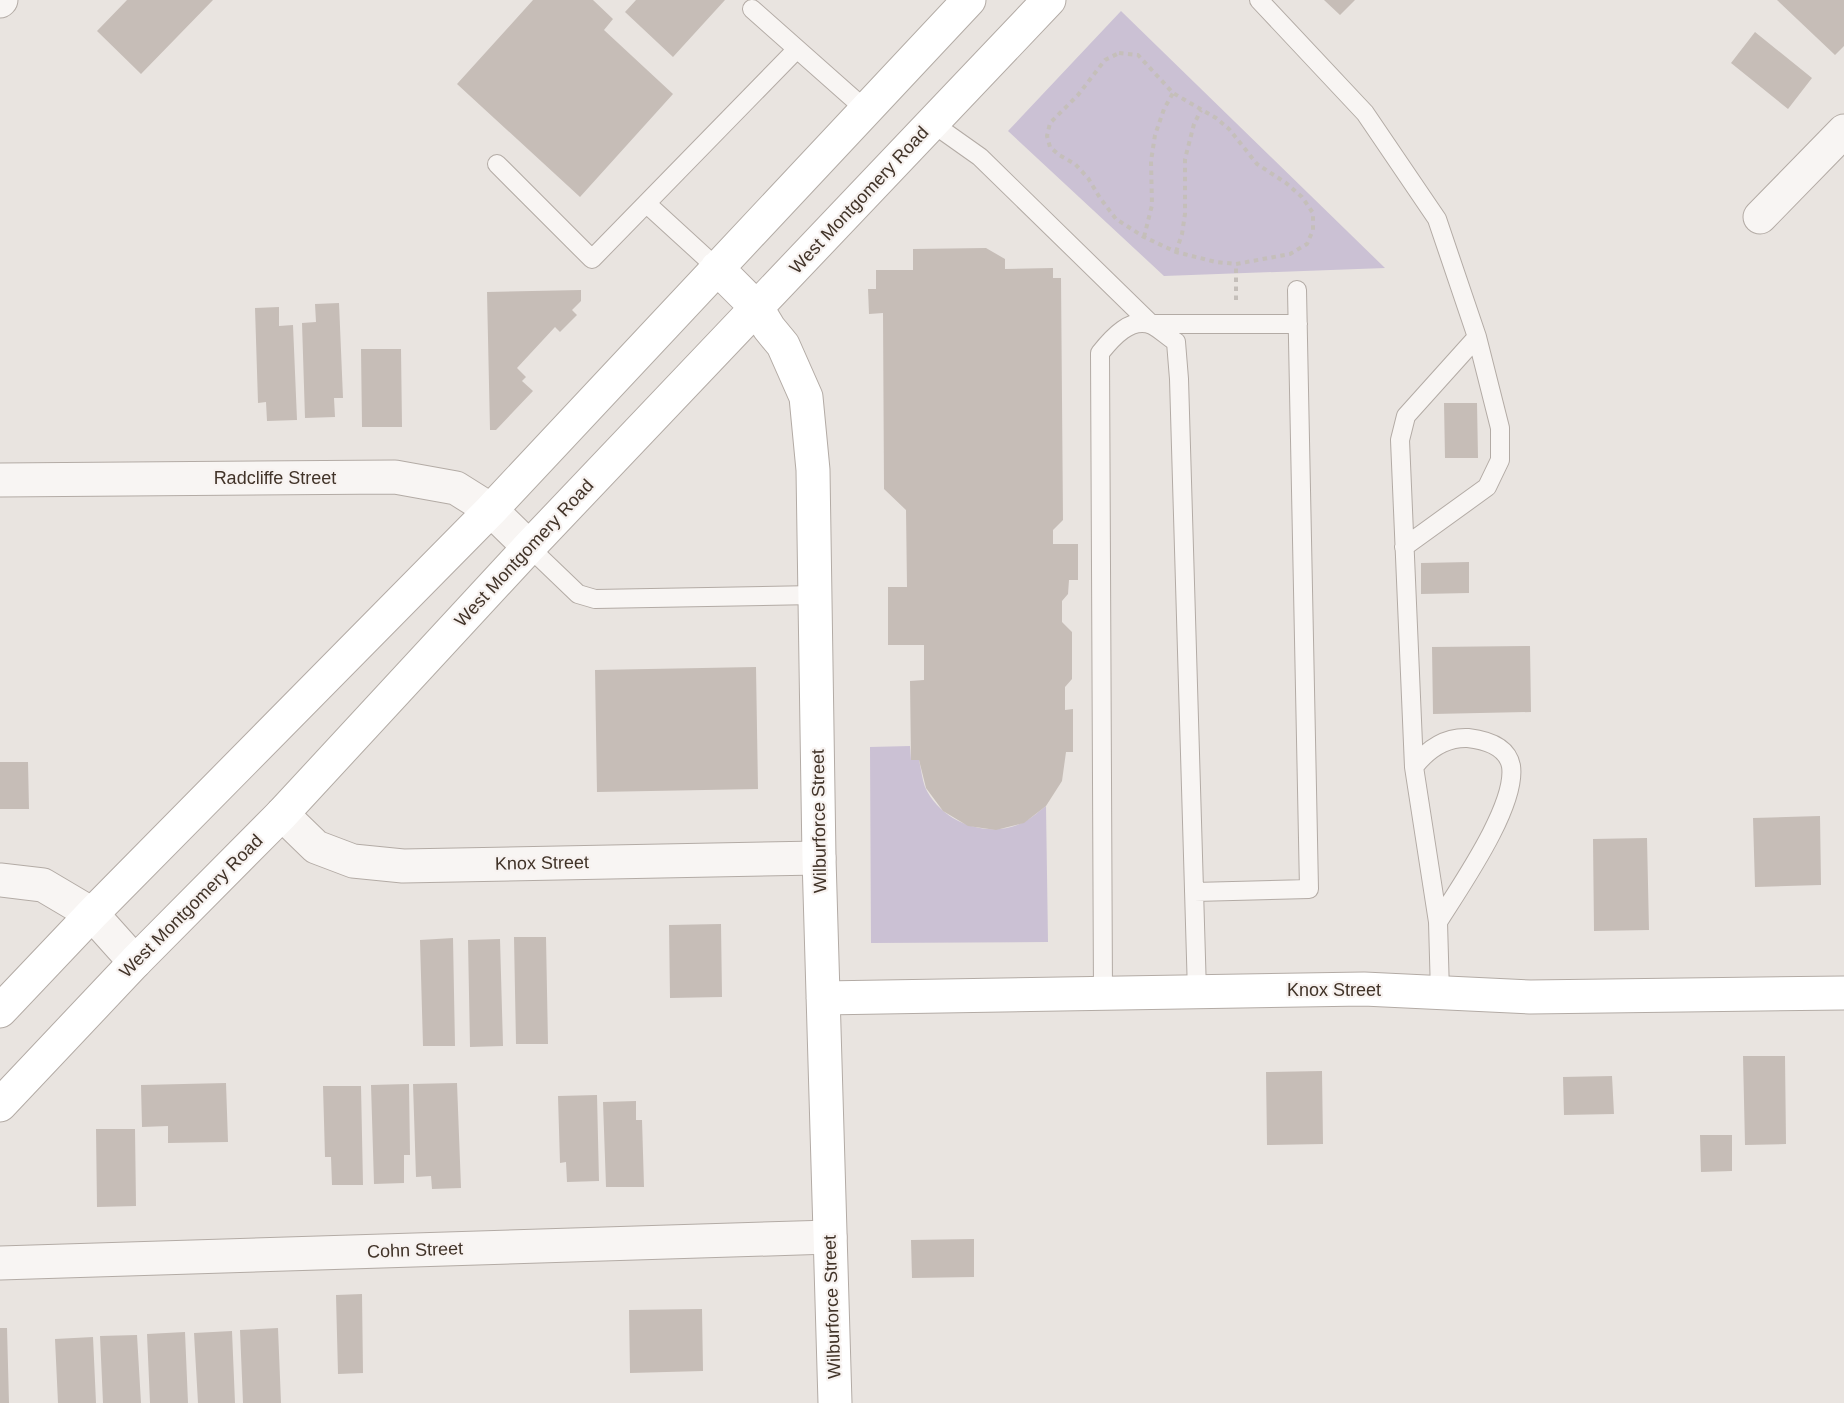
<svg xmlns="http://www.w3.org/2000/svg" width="1844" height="1403" viewBox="0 0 1844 1403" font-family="Arial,sans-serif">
  <rect width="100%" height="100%" fill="#e9e4e0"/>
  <path fill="#cbc1d4" d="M1121 11 1385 268 1164 276 1008 131Z
    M910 746 911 760H919C921 768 922 779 925 787 941 823 989 840 1024 822 1032 818 1039 811 1046 806L1048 942 871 943 870 747Z"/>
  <path fill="#c6bdb7" d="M127 0H213L141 74 97 31Z
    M533 0H593L613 19 604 30 673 94 580 197 457 84Z
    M636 0H725L673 57 625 12Z
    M1324 0H1355L1340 15Z
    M1777 0H1844V46L1835 55Z
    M1755 32 1812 78 1788 109 1731 63Z
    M986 248 1005 259V269L1053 268V278H1061L1063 520 1053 530V544H1078V580H1069L1068 594 1062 601V622L1072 632V679L1065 687V710L1073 709V752H1066L1062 781 1046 806 1024 823 996 830 968 826 943 811 926 788 919 760H911L910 681 924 680V645H888V587H907L906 510 884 489 883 313 869 314 868 289H876V270H913V249Z
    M581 290V301L572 310 577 315 560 332 555 327 517 368 526 377 522 381 533 391 496 430H490L487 292Z
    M339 303 343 398H334L335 417 305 418 302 323 316 322 315 304Z
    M279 307V326L293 325 297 420 267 421 266 402 258 403 255 308Z
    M361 349H401L402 427H362Z
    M1444 403H1477L1478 458H1445Z
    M1469 562V593L1421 594V563Z
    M1530 646 1531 712 1433 714 1432 647Z
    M756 667 758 789 597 792 595 670Z
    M0 762H28L29 809H0Z
    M1820 816 1821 885 1755 887 1753 818Z
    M1647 838 1649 930 1594 931 1593 839Z
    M721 924 722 997 670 998 669 925Z
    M514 937H546L548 1044H516Z
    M453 938 455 1046H423L420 940Z
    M500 939 503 1046 470 1047 468 940Z
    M1743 1056H1785L1786 1144 1745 1145Z
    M1322 1071 1323 1144 1267 1145 1266 1072Z
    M1612 1076 1614 1114 1564 1115 1563 1077Z
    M226 1083 228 1142 168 1143V1126L142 1127 141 1085Z
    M457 1083 461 1188 432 1189 431 1176 416 1177 413 1084Z
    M409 1084 410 1155H404V1183L374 1184 371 1085Z
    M323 1086H361L363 1185H332L331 1157H325Z
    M597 1095 599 1181 567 1182 566 1162 560 1163 558 1096Z
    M636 1101V1120H642L644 1187H606L603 1102Z
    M96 1129H135L136 1206 97 1207Z
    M1700 1135H1732V1171L1701 1172Z
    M974 1239V1277L912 1278 911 1240Z
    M362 1294 363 1373 338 1374 336 1295Z
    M702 1309 703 1371 630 1373 629 1310Z
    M0 1328H7L9 1403H0Z
    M278 1328 281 1403H243L240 1330Z
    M232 1331 235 1403H198L194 1333Z
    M185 1332 188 1403H150L147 1334Z
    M137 1335 141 1403H103L100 1336Z
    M93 1337 96 1403H58L55 1339Z"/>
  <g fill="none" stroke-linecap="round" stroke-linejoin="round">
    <defs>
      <path id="lane" d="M1259 0 1365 113 1437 219 1477 337 1406 416 1400 440 1414 767 1438 922 1440 993
        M752 9 866 110
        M932 123 980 157 1151 324H1298
        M497 164 592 259 797 49
        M647 204 717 268
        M529 547 578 594 595 599 815 595
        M1404 547 1487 487 1500 460V428L1477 337
        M1414 767C1427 750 1445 737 1468 738 1485 740 1507 746 1511 766 1517 806 1459 888 1438 922
        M1194 892 1309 889 1297 290
        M1103 993 1100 353C1112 338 1131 316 1152 325 1160 329 1168 337 1176 342L1179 379 1197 992"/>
      <path id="street" d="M0 1 1 0
        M1760 217 1844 131
        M0 480 395 477 456 488 491 510 529 547
        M282 814 316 847 353 861 403 866 819 858
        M0 880 43 885 92 914 135 962
        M0 1263 830 1237"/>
      <path id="secondary" d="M717 268 757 308 769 328 783 345 806 397 813 470 819 858 835 1403
        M823 998 1364 989 1530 997 1844 993
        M0 1011 92 914 491 510 969 0
        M0 1105 135 962 282 814 529 547 1049 0"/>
    </defs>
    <use href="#lane" stroke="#b3aba5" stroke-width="20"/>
    <use href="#street" stroke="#b3aba5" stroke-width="35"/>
    <use href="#secondary" stroke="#b3aba5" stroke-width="35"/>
    <path stroke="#c5bfba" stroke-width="4" stroke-dasharray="4.5 4.5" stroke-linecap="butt" d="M1119 53 1138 55 1173 93 1216 118 1229 129 1257 164 1286 183 1302 197 1313 213V230L1307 244 1290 254 1236 264 1216 262 1176 252 1144 237 1116 219 1100 198 1088 178 1075 164 1059 155 1050 147 1047 136 1050 123 1078 95 1105 60Z
      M1144 237 1152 205 1151 161 1155 135 1164 109 1173 93
      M1176 252 1182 234 1185 214V159L1194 124 1201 110
      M1236 300V264"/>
    <use href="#lane" stroke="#f8f5f3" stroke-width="18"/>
    <use href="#street" stroke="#f8f5f3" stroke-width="33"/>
    <use href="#secondary" stroke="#fff" stroke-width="33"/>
  </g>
  <g text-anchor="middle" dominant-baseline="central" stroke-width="4.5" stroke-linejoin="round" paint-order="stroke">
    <g font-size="18" fill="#413328" stroke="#f7f2f0">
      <text transform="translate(859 200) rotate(-47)">West Montgomery Road</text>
      <text x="275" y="478">Radcliffe Street</text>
      <text transform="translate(524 553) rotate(-47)">West Montgomery Road</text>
      <text transform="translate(819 821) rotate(-91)">Wilburforce Street</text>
      <text transform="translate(542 863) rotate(-1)">Knox Street</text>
      <text transform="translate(191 906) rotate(-45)">West Montgomery Road</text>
      <text x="1334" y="990">Knox Street</text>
      <text transform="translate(415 1250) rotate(-2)">Cohn Street</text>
      <text transform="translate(832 1307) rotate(-92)">Wilburforce Street</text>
    </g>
  </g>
</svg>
